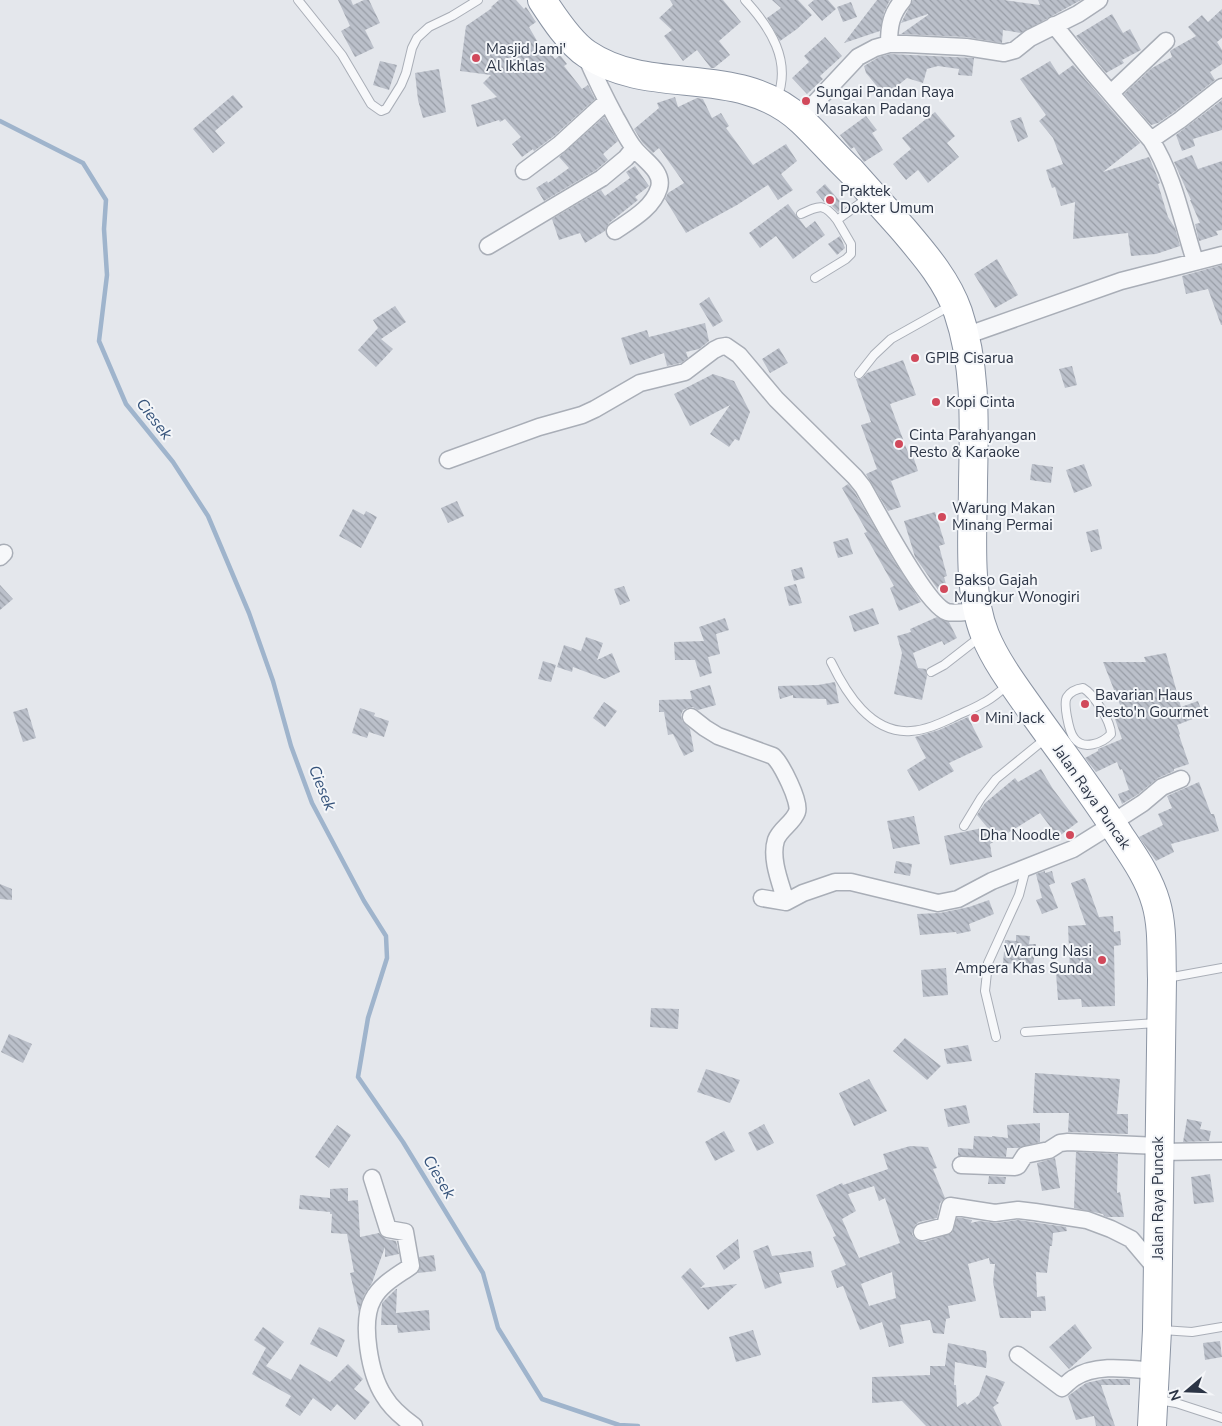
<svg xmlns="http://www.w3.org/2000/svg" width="1222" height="1426" viewBox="0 0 1222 1426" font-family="'Nunito Sans',sans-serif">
  <defs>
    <pattern id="building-back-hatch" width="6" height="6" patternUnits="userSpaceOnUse" patternTransform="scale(1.25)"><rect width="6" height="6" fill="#bbc0ca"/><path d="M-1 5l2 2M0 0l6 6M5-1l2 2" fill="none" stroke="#989da6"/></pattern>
  </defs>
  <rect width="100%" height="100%" fill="#e4e7ec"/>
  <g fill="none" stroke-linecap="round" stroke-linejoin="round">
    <path stroke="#9fb4cc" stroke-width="4.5" d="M0 121 83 163 106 200 104 229 107 275 99 341 126 404 173 462 208 516 249 613 273 681 291 746 312 803 364 901 386 936 387 958 368 1018 358 1077 403 1142 483 1273 498 1328 542 1399 619 1425 638 1426"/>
  </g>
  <path fill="url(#building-back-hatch)" fill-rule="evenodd" d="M338 0H351L353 5 364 0H369L380 23 365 30 374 48 355 57 341 31 350 26Z
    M499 0H516L524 9 526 7 536 22 529 27 544 53 548 50 555 59 560 55 567 64 564 66 582 89 588 85 595 99 554 136 534 151 533 149 522 157 512 144 521 137 505 119 500 122 499 120 477 127 471 105 497 97 483 83 491 75 460 71 466 26 492 8 491 7Z
    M670 0H723L741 22 719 41 730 55 714 68H711L697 50 683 61 664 36 672 30 659 18 673 5Z
    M772 0H798L812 15 797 29 780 41 767 18 781 8Z
    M814 0H828L836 9 822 21 808 5Z
    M877 0H890L884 12 880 31 844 43Z
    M913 0H1004L1040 5 1038 0H1081L1021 33 1003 30 1002 43 966 37 901 34 928 15V14L901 23Z
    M851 2 857 17 843 22 837 7Z
    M1222 9V38L1217 42 1222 50V64L1210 72 1215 80 1174 112 1158 123 1151 125 1124 94 1152 68 1172 57 1170 51 1173 49 1196 36 1188 27 1202 15 1208 22Z
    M1112 14 1123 33 1130 29 1141 50 1122 60 1124 63 1106 73 1076 36Z
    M825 37 842 56 820 76 823 79 807 94 792 78 809 62 804 56Z
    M890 54 974 58 972 76 958 75 959 69 938 66 927 69 923 83 907 78 885 96 866 73 864 66 879 57Z
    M380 61 397 65 389 90 373 85Z
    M1050 61 1059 75 1073 65 1140 143 1103 172 1149 157 1160 183 1158 184 1168 217 1175 228 1180 246 1156 254 1131 256 1128 233 1073 239 1075 202 1061 206 1055 187 1052 188 1046 170 1063 164 1053 138 1039 121 1046 115 1020 79Z
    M439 69 446 112 423 118 418 100 415 73Z
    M233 95 243 107 215 131 225 143 213 153 193 129Z
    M675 97 678 107 697 98 703 99 712 118 721 113 729 126 726 128 753 165 786 144 797 161 781 174 793 190 778 200 768 185 737 205 686 233 665 199 668 193 684 183 659 148 653 153 642 142 634 129 659 108 657 103Z
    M1222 100V130L1193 139 1195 146 1182 151 1176 135Z
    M935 112 955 136 947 143 959 157 928 183 918 170 906 180 893 164 911 149 902 138Z
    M866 116 877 130 872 133 883 150 864 162 854 147 851 149 840 135Z
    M604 117 618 141 603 154 608 160 596 170 544 201 536 188 547 181 548 183 569 168 559 157Z
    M1021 117 1028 137 1018 142 1010 121Z
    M1192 155 1198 169 1222 161V230L1216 231 1218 235 1199 241 1195 224 1200 223 1190 200H1191L1174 162Z
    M635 166 649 186 635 197 638 200 609 223 605 231 585 243 580 233 559 240 552 219 601 190 605 196 630 178 626 172Z
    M825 184 845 207 838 212 832 206 824 202 816 192Z
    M788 204 806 228 815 221 825 235 793 259 776 236 760 248 749 233Z
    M840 236 845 248 837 255 828 244Z
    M997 259 1018 295 995 308 974 274Z
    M1222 265V325H1221L1208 289 1186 294 1182 276Z
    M709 297 723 321 713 327 699 304Z
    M395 306 406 322 381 339 393 349 376 367 358 350 378 328 373 320Z
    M705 323 709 341 699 349 686 352 688 358 681 363 667 366 664 353 630 365 621 338 647 330 649 337Z
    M779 348 788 363 770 373 762 359Z
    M903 360 916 395 890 404 910 458 913 456 918 471 891 481 901 507 888 511 866 474 877 469 861 425 871 422 856 379H861L867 373Z
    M1072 366 1077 385 1065 388 1059 369Z
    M713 374 734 381 750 412 739 441 735 439 729 447 710 434 730 405 690 426 674 394Z
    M1032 464 1053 467 1051 483 1030 480Z
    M1084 464 1092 486 1074 493 1066 470Z
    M848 484 855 493 894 561 921 602 899 611 890 588 894 586 864 533 867 532 842 488Z
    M457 501 464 516 448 523 441 508Z
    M353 509 364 515 366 511 377 517 361 548 339 536Z
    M935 512 945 544 939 546 947 576 944 577 948 591 941 594 915 557 904 521Z
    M1098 529 1102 549 1091 552 1086 532Z
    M848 538 853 554 838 558 833 542Z
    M802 567 805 578 794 581 791 570Z
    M796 584 802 603 789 606 784 587Z
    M0 585 13 599 0 610Z
    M624 586 630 601 620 605 614 589Z
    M873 608 879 624 854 632 849 616Z
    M937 617 949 622 957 638 944 645 942 641 913 653 918 668 926 669 927 676 922 700 894 694 902 653 897 636 911 632 910 629Z
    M725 618 729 630 716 634 720 654 708 657 712 673 700 677 695 660H675L674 642 704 641 699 627Z
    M586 637 603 643 597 660 612 653 620 672 605 679 573 667 572 672 557 667 564 645 581 651Z
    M1166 653 1181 707 1198 701 1203 715 1177 725 1180 734 1179 735 1189 764 1174 769V771L1158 778 1137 795 1122 804 1118 794 1129 790 1122 769 1120 770 1117 762 1096 772 1085 758 1098 751V749L1122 739 1115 719 1124 715 1103 662H1146L1144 657Z
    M543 661 556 665 551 682 538 679Z
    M835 682 839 703 827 705 826 699 793 698V695L780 699 778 690V686L818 685Z
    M710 685 716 705 698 710 693 707 688 708 683 710 681 715 682 721 690 729 694 751 684 756 673 734 668 735 664 712H659V700L692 699 690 691Z
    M604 702 617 711 605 727 593 718Z
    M27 708 36 738 23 742 13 712Z
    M360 708 375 713 374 716 389 721 384 737 369 732 367 738 352 733Z
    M968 717 983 747 949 763 954 771 919 791 907 770 926 758 915 737 939 730Z
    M1041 769 1053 789 1078 822 1058 837 1040 813 990 844 992 857 950 865 944 836 987 827 977 815 985 803 1015 778 1018 782Z
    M1199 782 1211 814H1214L1219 831 1171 844 1174 852 1156 861 1139 837 1163 825 1158 814 1172 808 1167 796Z
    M914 816 920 844 893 849 887 821Z
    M896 861 912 864 910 876 894 873Z
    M1045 871V873L1052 871 1055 883 1049 885 1058 908 1042 914 1036 900 1042 898 1036 874Z
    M1085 878 1099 917 1113 916 1114 932 1120 931 1121 945 1114 946 1115 1006 1082 1007 1081 999 1058 1000 1056 973 1070 972 1068 926 1086 925 1071 883Z
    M0 884 12 889V900L0 899Z
    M989 900 994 914 969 924 971 931 957 934 956 932 920 935 917 914 940 913 969 907Z
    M1016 935 1030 936 1029 944H1036L1033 965 1003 963 1005 940 1016 941Z
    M946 968 948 995 923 997 921 970Z
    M651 1008 679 1009 678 1029 650 1027Z
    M9 1034 32 1044 23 1063 1 1052Z
    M905 1038 941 1066 927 1080 893 1051Z
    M968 1045 972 1061 947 1064 944 1049Z
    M706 1069 740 1080 730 1103 697 1092Z
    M1035 1073 1120 1079 1117 1114H1128V1134L1068 1132 1069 1113H1033Z
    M869 1079 887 1111 854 1126 839 1093Z
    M966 1105 970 1123 948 1127 944 1109Z
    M1187 1119 1202 1122 1200 1129 1211 1131 1209 1141 1183 1142Z
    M1040 1123V1142L1018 1148H1007L1006 1157 958 1156V1148L973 1149 974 1136 992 1137V1136L1008 1138 1007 1125Z
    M764 1124 774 1143 757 1151 748 1133Z
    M337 1125 351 1135 329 1168 315 1157Z
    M724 1131 735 1151 715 1161 705 1142Z
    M910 1146 928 1147 937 1168 933 1169 945 1198 940 1203 937 1218 919 1222 915 1225 912 1234 915 1239 919 1241 925 1242 952 1233 957 1217 972 1220 971 1223 979 1221 996 1223 1018 1220 1066 1227 1067 1231 1053 1233 1052 1246H1050L1047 1273 1036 1272 1037 1297 1045 1296 1046 1311H1031V1318H1000L993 1282 995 1264H990L989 1258 968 1264 976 1301 948 1306 950 1318 946 1319 944 1334 933 1333 930 1320 900 1325 904 1343 889 1347 882 1322 860 1330 843 1286 837 1288 831 1271 846 1265 833 1237 836 1236 816 1195 842 1183 843 1185 888 1169 883 1154ZM874 1186 879 1201 885 1198 900 1243 859 1258 842 1219 856 1211 848 1194ZM892 1272 896 1298 869 1306 861 1284Z
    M1076 1152 1118 1154 1117 1193 1120 1192 1124 1217H1107L1104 1216 1103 1214 1074 1208Z
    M1055 1158 1060 1188 1042 1191 1037 1163Z
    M1210 1174 1214 1202 1194 1204 1191 1177Z
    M989 1176 1006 1177 1005 1184H988Z
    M348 1188V1201L358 1200 360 1237 379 1233 386 1239 396 1241 399 1254 385 1257V1247L372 1283 364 1295 359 1312 350 1273 354 1272 347 1234 331 1233 332 1214H330V1212L299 1209 300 1195 330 1198V1189Z
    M738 1239 740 1258 724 1270 716 1256Z
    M768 1245 772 1256 811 1251 814 1267 779 1273 782 1283 765 1289 753 1251Z
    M434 1255 436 1271 418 1273 420 1269 419 1257Z
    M690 1268 705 1284 700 1288 737 1284 708 1310 681 1277Z
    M396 1289H397L396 1313 429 1310 430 1330 398 1333 397 1325H381L382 1303Z
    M1075 1324 1092 1348 1069 1369 1049 1347Z
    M263 1327 284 1342 266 1366 291 1380 300 1364 330 1382 348 1364 363 1379 354 1389 370 1402 355 1420 337 1404 331 1411 313 1398 300 1416 285 1406 291 1396 252 1374 266 1348 254 1340Z
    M319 1327 345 1340 337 1357 310 1344Z
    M753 1330 761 1355 736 1362 729 1337Z
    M1220 1341 1222 1357 1205 1360 1203 1343Z
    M948 1343 986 1351 987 1359 986 1368 955 1362 954 1385H956L957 1407 965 1402 967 1405 979 1395 986 1375 1005 1382 996 1401 999 1403 993 1407 1002 1426H926L902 1401 872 1403V1377L930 1375V1366H945Z
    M1104 1379H1130V1385H1101L1115 1426H1096L1094 1416 1076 1420 1068 1396 1086 1383Z"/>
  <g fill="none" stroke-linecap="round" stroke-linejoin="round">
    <defs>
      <path id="lane" d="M298 0 342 55 371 104 381 111 386 109 401 85 406 73 412 48 417 38 429 27 452 16 478 0
        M745 0C770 27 792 61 777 98
        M801 214C820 205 824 203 837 220
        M815 278 846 259 851 254V244L837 220 869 197
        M859 374 874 355 891 339 950 306
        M831 662C846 693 871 734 911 731 926 730 939 724 952 718 962 713 973 709 983 703 992 699 1000 691 1008 685
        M931 672 944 665 980 637
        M1083 688C1094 694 1111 722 1111 734 1103 743 1083 751 1074 738 1069 732 1063 703 1067 697 1071 691 1076 689 1083 688Z
        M964 826 981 798 996 779 1045 739
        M1167 978 1222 968
        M1025 1032 1156 1023
        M996 1037 985 991 988 963 1019 895 1026 868
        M1162 1330 1192 1332 1222 1327
        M1158 1400 1176 1403 1222 1418"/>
      <path id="street" d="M1054 25 1093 73 1151 140C1174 176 1182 221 1195 261
        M889 44C889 26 891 14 903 0
        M584 52C594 75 604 96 616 118 622 128 627 139 634 148 643 160 664 171 659 188 653 208 631 220 615 231
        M1111 93 1166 41
        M800 119 858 57 875 48 889 44H906L966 47 1004 53 1015 50 1030 38 1078 14 1099 0
        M1151 140 1180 120 1222 87
        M524 171 560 144 607 101
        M488 246 602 178 626 158 634 148
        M965 336 1121 281 1222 255
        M448 460 539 427 582 415 595 409 640 383 685 372 714 350 720 347 726 346 739 355 776 399 855 477 863 487C877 511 925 604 947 612 954 614 971 611 979 611
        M0 557 4 553
        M691 717 705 728 718 736 773 756C781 763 801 802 797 812 793 823 780 829 776 840 770 859 781 884 786 902
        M1112 823 1143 803 1162 787 1181 779
        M762 898 786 902 803 893 835 882H851L938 903 958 899 992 881 1073 849 1113 824
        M1159 1152 1222 1151
        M961 1165 1015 1167 1018 1166 1025 1155 1049 1150 1060 1143 1068 1142 1159 1146
        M372 1178 388 1229 405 1232 411 1266C397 1276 381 1284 373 1299 360 1322 370 1375 384 1396 391 1408 403 1418 414 1426
        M922 1232 945 1226 950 1206 995 1213 1018 1210 1035 1212 1087 1220 1111 1229 1131 1239 1158 1271
        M1018 1355 1062 1388C1066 1385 1070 1380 1074 1378 1096 1363 1130 1369 1155 1371"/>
      <path id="highway" d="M542 0C553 17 570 43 587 54 652 98 739 62 802 121 819 137 834 155 851 171 868 190 885 209 902 228 924 254 947 280 958 312 977 368 974 426 973 483 973 530 967 590 985 635 996 662 1015 687 1032 711 1061 752 1093 793 1120 836 1134 857 1149 878 1156 903 1163 927 1161 954 1162 979L1157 1330 1152 1426"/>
    </defs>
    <use href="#lane" stroke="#a9aeb7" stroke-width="10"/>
    <use href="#street" stroke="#a9aeb7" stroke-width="19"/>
    <use href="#highway" stroke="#8b94a3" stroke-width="30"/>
    <use href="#lane" stroke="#f7f8fa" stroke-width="8"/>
    <use href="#street" stroke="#f7f8fa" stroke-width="16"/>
    <use href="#highway" stroke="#fff" stroke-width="28"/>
  </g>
  <g fill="#d1495b" stroke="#f4f6f9" stroke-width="2">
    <circle cx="476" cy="58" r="5"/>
    <circle cx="806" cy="101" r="5"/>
    <circle cx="830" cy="200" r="5"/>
    <circle cx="915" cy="358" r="5"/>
    <circle cx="936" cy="402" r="5"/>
    <circle cx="899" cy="444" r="5"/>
    <circle cx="942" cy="517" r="5"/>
    <circle cx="944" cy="589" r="5"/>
    <circle cx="1085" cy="704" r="5"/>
    <circle cx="975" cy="718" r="5"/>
    <circle cx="1070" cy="835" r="5"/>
    <circle cx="1102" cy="960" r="5"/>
  </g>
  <g text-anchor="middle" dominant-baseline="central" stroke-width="4" stroke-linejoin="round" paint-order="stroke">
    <g font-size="15" fill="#2b3445" stroke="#f4f6f9" text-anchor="start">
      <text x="486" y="49">Masjid Jami'<tspan x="486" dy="17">Al Ikhlas</tspan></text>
      <text x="816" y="92">Sungai Pandan Raya<tspan x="816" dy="17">Masakan Padang</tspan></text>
      <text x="840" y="191">Praktek<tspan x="840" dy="17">Dokter Umum</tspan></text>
      <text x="925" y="358">GPIB Cisarua</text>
      <text x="946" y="402">Kopi Cinta</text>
      <text x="909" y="435">Cinta Parahyangan<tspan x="909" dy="17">Resto &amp; Karaoke</tspan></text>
      <text x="952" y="508">Warung Makan<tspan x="952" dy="17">Minang Permai</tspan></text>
      <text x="954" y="580">Bakso Gajah<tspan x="954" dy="17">Mungkur Wonogiri</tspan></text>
      <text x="1095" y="695">Bavarian Haus<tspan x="1095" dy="17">Resto'n Gourmet</tspan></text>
      <text x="985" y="718">Mini Jack</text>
      <text x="1060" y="835" text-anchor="end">Dha Noodle</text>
      <text x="1092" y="951" text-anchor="end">Warung Nasi<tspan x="1092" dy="17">Ampera Khas Sunda</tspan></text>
    </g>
    <g font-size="15" fill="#2b3445" stroke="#f4f6f9">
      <text transform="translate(1092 797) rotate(55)">Jalan Raya Puncak</text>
      <text transform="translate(1158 1198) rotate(-90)">Jalan Raya Puncak</text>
    </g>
    <g font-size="16" font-style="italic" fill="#34527a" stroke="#f4f6f9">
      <text transform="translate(154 419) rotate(52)">Ciesek</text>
      <text transform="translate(322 788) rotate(68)">Ciesek</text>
      <text transform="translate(439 1177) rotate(59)">Ciesek</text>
    </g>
  </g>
  <g transform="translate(1187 1391) rotate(251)" stroke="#f4f6f9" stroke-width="4" paint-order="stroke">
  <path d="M0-4L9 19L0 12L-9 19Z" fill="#2b3445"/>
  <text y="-8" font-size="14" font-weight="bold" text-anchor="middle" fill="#2b3445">N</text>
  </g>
</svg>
